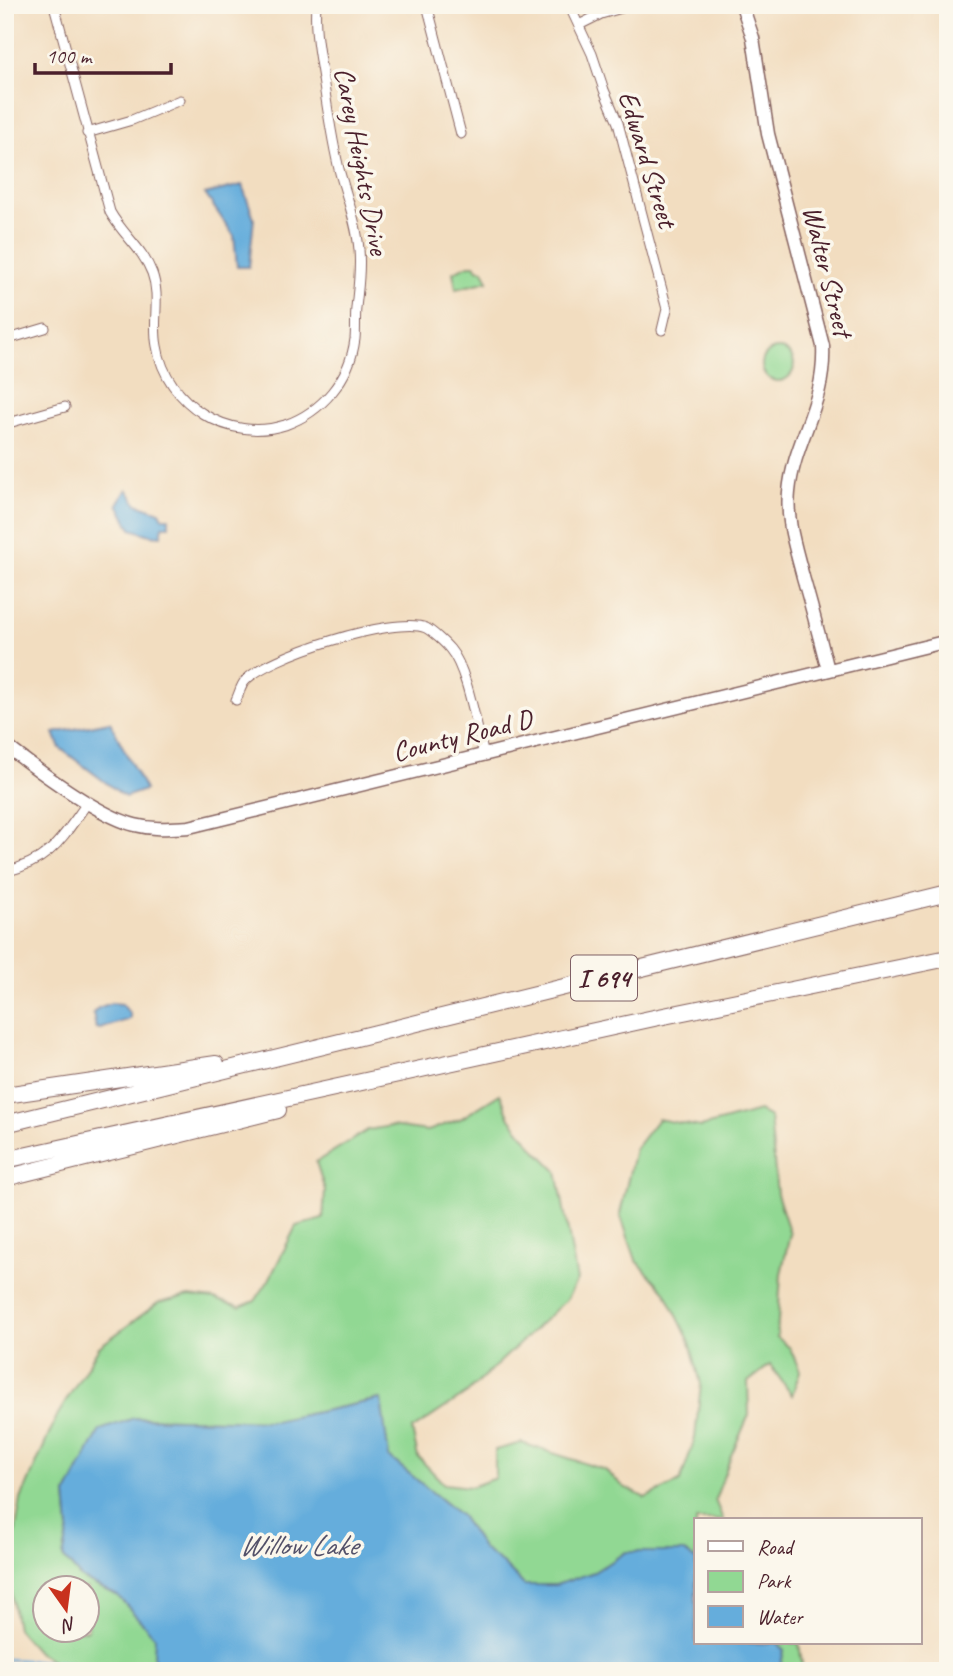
<svg xmlns="http://www.w3.org/2000/svg" width="953" height="1676" viewBox="0 0 953 1676" font-family="Caveat,sans-serif">
  <rect width="100%" height="100%" fill="#fbf7ec"/>
  <filter id="ink" filterUnits="userSpaceOnUse"><feTurbulence type="fractalNoise" baseFrequency=".0143" numOctaves="2"/><feDisplacementMap in="SourceGraphic" scale="14" xChannelSelector="R" yChannelSelector="G"/><feConvolveMatrix kernelMatrix="1 2 1 2 8 2 1 2 1" color-interpolation-filters="sRGB"/></filter>
  <filter id="wash" filterUnits="userSpaceOnUse"><feTurbulence type="fractalNoise" baseFrequency=".00686" numOctaves="4" result="noise"/><feDisplacementMap in="SourceGraphic" scale="28" xChannelSelector="R" yChannelSelector="G"/><feGaussianBlur stdDeviation="1.57" result="paint"/><feColorMatrix in="noise" values="0 0 0 0 0 0 0 0 0 0 0 0 0 0 0 0 0 1.4 0 .05"/><feComposite in="paint" operator="in"/></filter>
  <g filter="url(#wash)">
    <rect width="100%" height="100%" fill="#f2ddc0"/>
    <path fill="#91d893" stroke="#6e7c5f" stroke-width="2" fill-rule="evenodd" d="M469 265H476L477 269 483 270 488 281 456 289 453 272Z
      M762 365a16 16 0 1 1 32 0a16 16 0 1 1-32 0Z
      M500 1094 510 1118 532 1146 557 1171 577 1280 567 1299 467 1393 412 1430 418 1457 444 1484 471 1487 495 1478V1450L522 1443 605 1470 624 1487 645 1498 680 1482 695 1438 701 1384 690 1342 666 1293 636 1260 620 1214 635 1149 658 1119 701 1127 759 1111 770 1117 777 1194 790 1234 781 1274 777 1337 790 1348 800 1371 792 1395 770 1365 748 1382 749 1415 732 1453 715 1500 723 1520H696V1560L684 1552H626L595 1572 556 1585H524L503 1564 483 1549 461 1516 389 1457 380 1399 274 1421 134 1418 66 1494 69 1529 63 1557 81 1578 118 1596 156 1637 153 1671H73L37 1652 17 1629 8 1574 21 1499 57 1416 99 1347 158 1303 189 1296 214 1299 240 1307 255 1301 269 1280 296 1226 323 1219 325 1190 316 1162 368 1130 391 1126 428 1131 460 1119ZM46 1588H88V1630H46Z
      M777 1643H799L803 1671H779L784 1651Z"/>
    <path fill="#65addc" stroke="#586684" stroke-width="2" d="M242 185 254 218 249 267H237L234 236 205 194Z
      M127 489 137 504 160 512 163 518H169V526H163L161 536 150 535 131 529 118 504Z
      M110 722 145 790 125 797 60 748 54 733Z
      M111 1003 122 1004 130 1014V1019L100 1029 96 1028 93 1013 98 1008Z
      M381 1399 389 1457 461 1516 483 1549 503 1564 524 1585H556L594 1572 626 1552H684L696 1560V1643H777L784 1651 779 1671H153L155 1637 118 1596 81 1578 63 1557 69 1529 66 1495 100 1430 134 1418 274 1421Z"/>
    <g fill="none" stroke-linecap="round" stroke-linejoin="round">
      <path stroke="#65addc" stroke-width="2.5" d="M5 1659 65 1662 142 1671"/>
    </g>
  </g>
  <g filter="url(#ink)">
    <g fill="none" stroke-linecap="round" stroke-linejoin="round">
      <defs>
        <path id="street" d="M54 5 110 212C122 234 143 249 152 273 161 297 152 322 157 346 166 404 229 443 285 425 322 412 350 379 355 339 356 329 355 318 356 308 358 288 361 270 359 250 357 224 347 198 340 173 332 142 328 111 323 79 319 54 314 30 316 5
          M427 5 461 134
          M569 5 592 54 604 90 618 123 667 309 662 330
          M579 25 601 14 632 5
          M87 133 132 120 180 100
          M5 340 45 328
          M5 424 65 407
          M236 700C239 694 241 685 245 681 267 656 396 615 426 628 433 632 445 643 450 649 468 670 476 727 484 755
          M5 872C52 860 61 839 88 802"/>
        <path id="secondary" d="M742 5 753 38 768 134 823 346C826 405 794 439 789 492 786 521 796 549 803 577 812 608 820 639 828 670
          M5 745C36 769 98 816 135 825 154 830 171 828 189 827L948 641"/>
        <path id="highway" d="M5 1095 216 1064
          M5 1124 948 893
          M5 1160 654 1018 948 958
          M5 1178 278 1110"/>
      </defs>
      <use href="#street" stroke="#85625f" stroke-width="11"/>
      <use href="#secondary" stroke="#85625f" stroke-width="15"/>
      <use href="#highway" stroke="#85625f" stroke-width="18"/>
      <use href="#street" stroke="#fff" stroke-width="9"/>
      <use href="#secondary" stroke="#fff" stroke-width="12"/>
      <use href="#highway" stroke="#fff" stroke-width="16"/>
    </g>
  </g>
  <g text-anchor="middle" dominant-baseline="central" stroke-width="7" stroke-linejoin="round" paint-order="stroke">
    <rect fill="#fbf7ec" stroke="#7f6065" stroke-width="2" x="571" y="955.5" width="66" height="45" rx="5"/>
    <g font-size="26" font-weight="bold" fill="#4a1f2b">
      <text x="604" y="978">I 694</text>
    </g>
    <g font-size="28" fill="#4a1f2b" stroke="#fbf7ec">
      <text transform="translate(648 159) rotate(73)">Edward Street</text>
      <text transform="translate(362 161) rotate(79)">Carey Heights Drive</text>
      <text transform="translate(828 271) rotate(76)">Walter Street</text>
      <text transform="translate(462 735) rotate(-14)">County Road D</text>
    </g>
    <g font-size="30" font-style="italic" fill="#535169" stroke="#fbf7ec">
      <text x="298" y="1545">Willow Lake</text>
    </g>
  </g>
  <rect width="953" height="1676" fill="none" stroke="#fbf7ec" stroke-width="28"/>
  <rect x="694" y="1518" width="228" height="126" fill="#fbf7ec" stroke="#b4a19f" stroke-width="2"/>
  <rect x="708" y="1541" width="35" height="10" fill="#ffffff" stroke="#b4a19f" stroke-width="2"/>
  <text x="757" y="1554" font-size="21" fill="#4a1f2b">Road</text>
  <rect x="708" y="1571" width="35" height="21" fill="#91d893" stroke="#b4a19f" stroke-width="2"/>
  <text x="757" y="1588" font-size="21" fill="#4a1f2b">Park</text>
  <rect x="708" y="1606" width="35" height="21" fill="#65addc" stroke="#b4a19f" stroke-width="2"/>
  <text x="757" y="1624" font-size="21" fill="#4a1f2b">Water</text>
  <g transform="translate(66 1609) rotate(166)"><circle r="33" fill="#fbf7ec" stroke="#b4a19f" stroke-width="2"/>
  <path d="M0-5L12 26L0 18L-12 26Z" fill="#c8321e"/>
  <text y="-10" font-size="19" font-weight="bold" text-anchor="middle" fill="#4a1f2b">N</text>
  </g>
  <path d="M35 63v10h136v-10" fill="none" stroke="#4a1f2b" stroke-width="3.5"/>
  <text x="46" y="63" font-size="21" fill="#4a1f2b" stroke="#fbf7ec" stroke-width="5" paint-order="stroke">100 m</text>
</svg>
